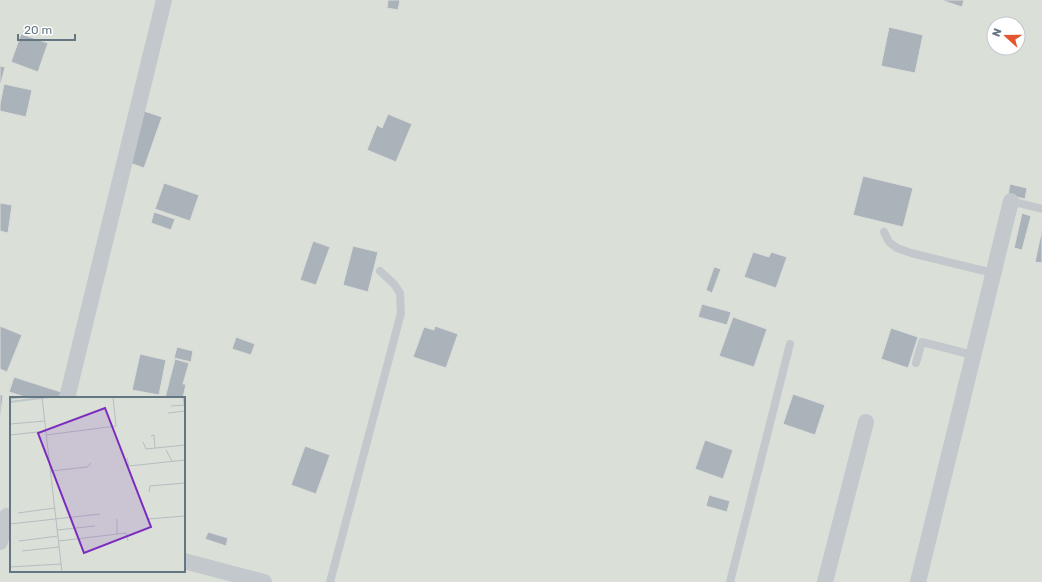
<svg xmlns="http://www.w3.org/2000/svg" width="1042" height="582" viewBox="0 0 1042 582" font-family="Rubik,sans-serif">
  <rect width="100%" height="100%" fill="#fafaf8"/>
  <path fill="#dadfd7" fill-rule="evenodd" d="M0 0H1042V582H0ZM994 24H1018V48H994ZM11 398H184V571H11Z"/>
  <path fill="#aab3b9" stroke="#dcdcda" d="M388 0H400L398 10 387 8Z
    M941 0H964L962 7Z
    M889 27 923 35 915 73 881 66Z
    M21 34 48 43 38 72 11 62Z
    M0 66 5 67 1 83H0Z
    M4 84 32 90 26 117 0 111V104Z
    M144 111 162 117 144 168 127 162Z
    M388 114 412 124 396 162 367 150 377 125 382 128Z
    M863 176 913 188 903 227 853 215Z
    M164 183 199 195 190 221 155 209Z
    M1010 184 1027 188 1025 199 1008 195Z
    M0 203 12 205 8 233 0 231Z
    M154 212 175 219 171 230 151 223Z
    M1022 213 1031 216 1022 250 1014 248Z
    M1042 229V263L1035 262Z
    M313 241 330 247 316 285 300 280Z
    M353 246 378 252 368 292 343 285Z
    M753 252 769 257 771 252 787 257 776 288 744 277Z
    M714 267 721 269 712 293 706 290Z
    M702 304 731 312 727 325 698 317Z
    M733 317 767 329 754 367 719 356Z
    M0 326 22 335 7 372 0 369Z
    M435 326 458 334 446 368 413 357 424 327 434 330Z
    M891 328 918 337 908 368 881 359Z
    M236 337 255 344 251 355 232 349Z
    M177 347 193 351 191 362 174 358Z
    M140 354 166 360 159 395 132 390Z
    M175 359 189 363 183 384H186L183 398H165Z
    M14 377 61 392 59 398H28L9 392Z
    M793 394 825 405 815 435 783 424Z
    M0 395H3L0 421Z
    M705 440 733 450 723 479 695 469Z
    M305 446 330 455 316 494 291 485Z
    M709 495 730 501 727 512 706 506Z
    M208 532 228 538 226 546 205 539Z"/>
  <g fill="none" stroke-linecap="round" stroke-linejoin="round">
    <path stroke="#c3c8cc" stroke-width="8" d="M1011 201 1042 209
      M884 232 889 242 897 248 911 253 993 273
      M916 363 922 342 973 355
      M330 582 401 313 400 293 394 284 380 271
      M730 582 790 344"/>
    <path stroke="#c3c8cc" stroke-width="16" d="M67 398 164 0
      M0 542 7 516
      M184 561 264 582
      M825 582 866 422
      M918 582 1011 201"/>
  </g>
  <g transform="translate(10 397)">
    <rect width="175" height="175" fill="#fafaf8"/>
    <path d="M0 0H175V175H0Z" fill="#dadfd7"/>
    <path fill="none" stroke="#bbc7cb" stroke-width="2" d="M0 5 39 0"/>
    <path fill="none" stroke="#b5bdc2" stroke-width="1" d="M32 0 52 175M173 0 175 12M0 2 13 0M161 9 175 8M158 16 175 14M0 27 35 24M0 38 36 34M36 38 106 29 103 0M141 39 144 38 145 51M133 45 136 52 175 48M156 53 162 64M117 61 119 69 175 63M41 74 77 70 81 66M139 95 140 89 175 86M8 116 45 111M107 122V137M138 122 175 119M0 127 90 117M47 133 85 129M9 144 48 139M49 144 116 136 118 144M12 154 49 150M0 170 51 167"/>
    <path fill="#7b2cbf" fill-opacity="0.15" stroke="#7b2cbf" stroke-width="2" d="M95 11 141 130 74 156 28 36Z"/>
    <rect width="175" height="175" fill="none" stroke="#657683" stroke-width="2"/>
  </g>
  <g transform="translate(1006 36) rotate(291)"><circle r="19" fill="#ffffff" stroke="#c1c8cd"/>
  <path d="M0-3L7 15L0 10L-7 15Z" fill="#e4572e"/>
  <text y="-6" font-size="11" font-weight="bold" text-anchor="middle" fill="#657683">N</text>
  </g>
  <path d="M18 34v6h57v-6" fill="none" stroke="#657683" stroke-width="2"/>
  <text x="24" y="34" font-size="12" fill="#657683" stroke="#ffffff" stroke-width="3" paint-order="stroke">20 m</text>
</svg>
